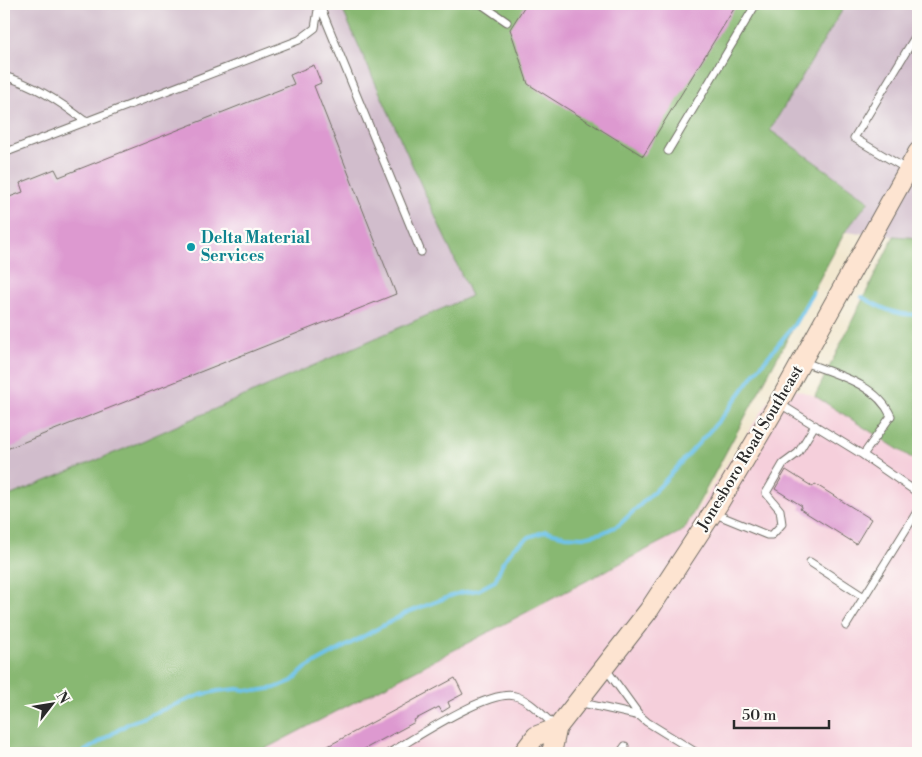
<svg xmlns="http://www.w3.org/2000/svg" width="922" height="757" viewBox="0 0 922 757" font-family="'Libre Bodoni',serif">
  <rect width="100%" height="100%" fill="#fdfcf7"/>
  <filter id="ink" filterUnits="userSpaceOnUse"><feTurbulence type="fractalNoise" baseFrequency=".02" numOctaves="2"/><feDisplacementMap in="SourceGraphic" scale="10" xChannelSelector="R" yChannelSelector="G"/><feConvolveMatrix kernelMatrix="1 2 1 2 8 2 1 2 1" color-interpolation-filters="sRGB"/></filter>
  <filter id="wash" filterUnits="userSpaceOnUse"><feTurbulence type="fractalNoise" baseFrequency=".0096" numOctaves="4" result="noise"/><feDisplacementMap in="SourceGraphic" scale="20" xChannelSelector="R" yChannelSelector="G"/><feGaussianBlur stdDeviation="1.12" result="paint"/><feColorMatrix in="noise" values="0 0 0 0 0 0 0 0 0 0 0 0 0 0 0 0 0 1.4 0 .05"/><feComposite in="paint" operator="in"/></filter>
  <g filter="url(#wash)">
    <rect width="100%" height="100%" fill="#f2e8d0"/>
    <path fill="#f5cfdb" d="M780 384 815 396 918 462V753H257L684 530Z"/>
    <path fill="#d1bdcc" d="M4 4H918V238L845 232 124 449 4 498Z"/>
    <path fill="#88b872" stroke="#5a724e" d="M340 4H846L770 130 869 201 845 232 684 530 257 753H4V498L124 449 471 296Z
      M894 236 918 238V462L815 396Z"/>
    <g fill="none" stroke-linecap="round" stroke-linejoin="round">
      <path stroke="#6ec3ea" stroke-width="4" d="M862 297C879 307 898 317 918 314
        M82 753 129 723 200 695 218 691 237 689 256 691 275 688 292 681 306 668 406 613 459 593 478 590 495 581 502 564 513 548 529 537 546 531 565 536 583 537 602 533 619 525 660 486 724 415 758 369 794 325 813 292"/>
    </g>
    <g id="blocks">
      <path fill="#dd99d0" d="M526 4H737L643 156 528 84 510 29Z
        M314 65 321 83 314 86 396 294 4 450V199L23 192 20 183 55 169 59 177 294 84 290 75Z
        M786 470 813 487 815 484 871 519 856 544 800 509 802 506 775 489Z
        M455 678 463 694 448 702 450 707 442 712 439 707 414 720 415 722 357 753H315Z"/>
    </g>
  </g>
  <g filter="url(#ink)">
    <use href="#blocks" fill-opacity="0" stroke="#716d65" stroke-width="1"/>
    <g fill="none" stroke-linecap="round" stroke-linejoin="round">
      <defs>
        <path id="lane" d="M483 4 484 6 507 22
          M320 6 421 252
          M4 76C35 85 61 102 86 122
          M668 151 756 4
          M4 153 299 40 315 28 319 4
          M908 170 854 138 918 32
          M804 362C834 374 876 383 891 416L863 455
          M780 404 863 455 918 493
          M713 513 767 535H772L782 524 780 510 766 493 783 464 798 453 815 425
          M810 562 864 597
          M846 626 918 510
          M578 702 640 716 606 669
          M640 716 647 722 697 753
          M389 753C414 739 488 689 515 696 530 700 543 716 555 726
          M620 753 625 746"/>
        <path id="secondary" d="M523 753 536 736 557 728
          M550 753 552 751 557 728 649 610 719 503 783 395 918 152"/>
      </defs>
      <use href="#lane" stroke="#716d65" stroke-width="9"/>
      <use href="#secondary" stroke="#716d65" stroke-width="21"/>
      <use href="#lane" stroke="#fff" stroke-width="7"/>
      <use href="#secondary" stroke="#fde4d1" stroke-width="19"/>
    </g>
  </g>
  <circle fill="#0f9aa8" stroke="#fdfcf7" stroke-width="2" cx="191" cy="247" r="5"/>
  <g text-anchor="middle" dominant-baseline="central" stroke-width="4.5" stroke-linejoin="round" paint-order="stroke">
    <g font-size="16" font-weight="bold" fill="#0d838f" stroke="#fdfcf7" text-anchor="start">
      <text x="201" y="238">Delta Material<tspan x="201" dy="18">Services</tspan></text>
    </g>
    <g font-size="16" fill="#2b2b2b" stroke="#fdfcf7">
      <text transform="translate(750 448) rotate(-59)">Jonesboro Road Southeast</text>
    </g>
  </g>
  <rect width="922" height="757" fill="none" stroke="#fdfcf7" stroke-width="20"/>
  <g transform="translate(52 704) rotate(59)" stroke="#fdfcf7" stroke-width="4" paint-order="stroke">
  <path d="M0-4L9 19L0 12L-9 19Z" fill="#2b2b2b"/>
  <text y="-8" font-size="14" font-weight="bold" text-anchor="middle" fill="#2b2b2b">N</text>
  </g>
  <path d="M734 720v8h95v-8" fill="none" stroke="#2b2b2b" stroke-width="2.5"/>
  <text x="742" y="720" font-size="15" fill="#2b2b2b" stroke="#fdfcf7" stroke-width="4" paint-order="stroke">50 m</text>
</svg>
